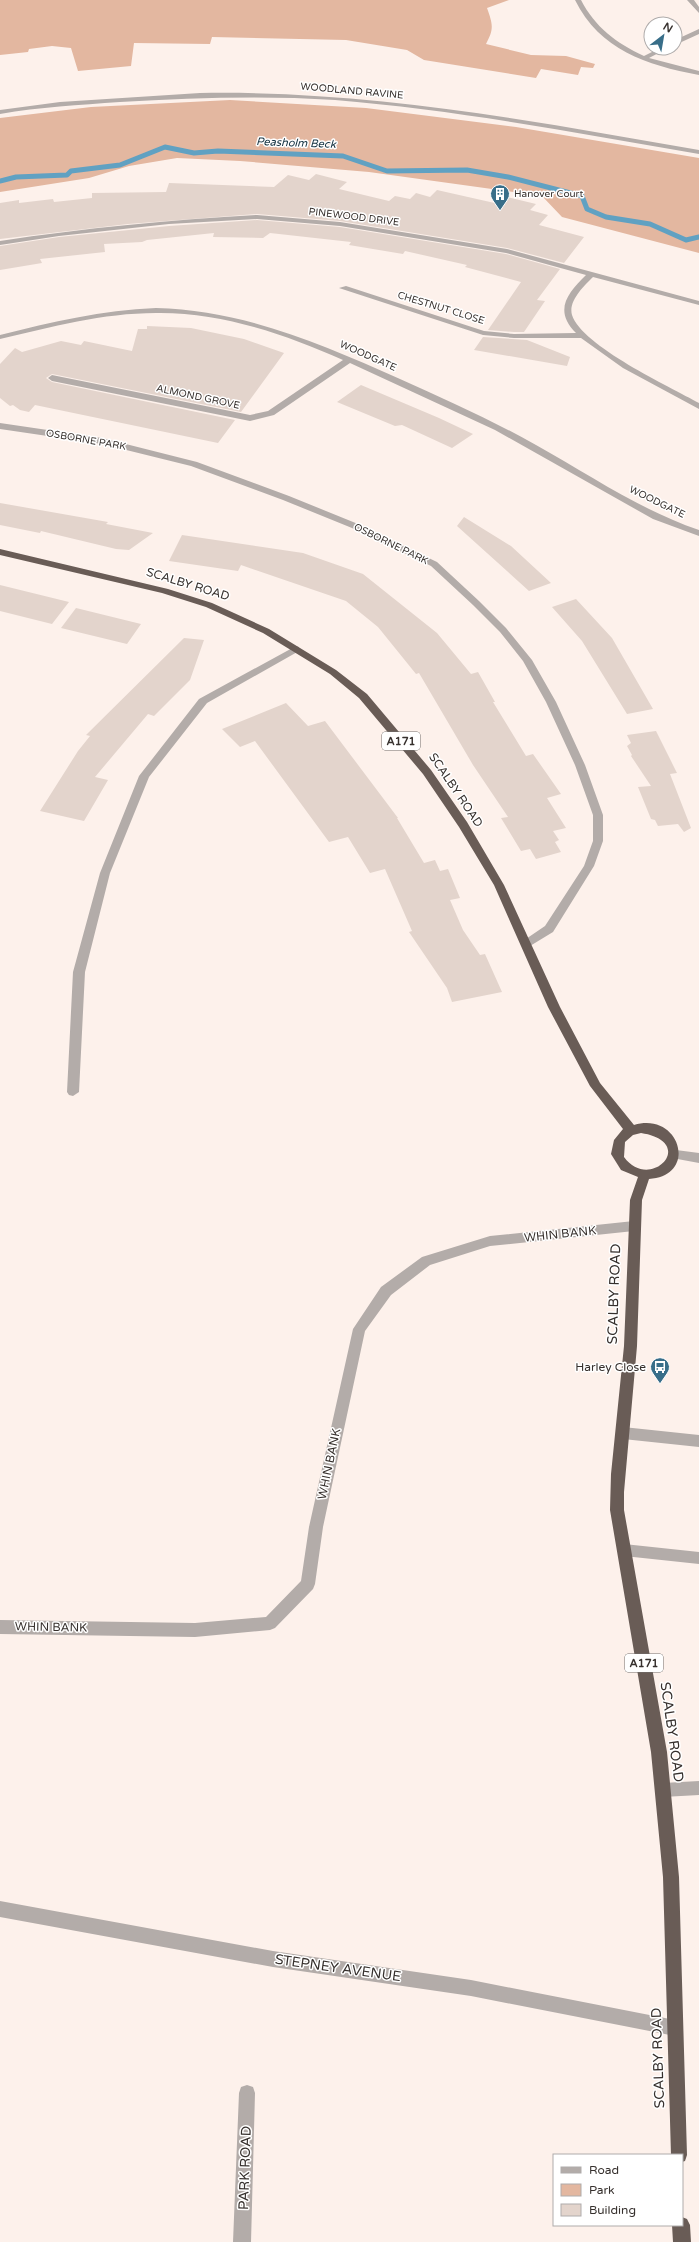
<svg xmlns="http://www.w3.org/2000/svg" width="699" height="2242" viewBox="0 0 699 2242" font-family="'Varela Round',sans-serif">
  <rect width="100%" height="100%" fill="#fdf1eb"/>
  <path fill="#e3b7a0" d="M0 0H509L487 8C493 25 494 29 486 44L531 55 566 56 595 64 593 68 581 67 578 75 541 69 536 78 424 60 407 50 346 40 212 37 210 44 134 43 131 66 78 71 71 48 52 46 29 49 28 52 0 55Z
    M230 100 366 108 516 127 699 158V253L562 217 542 196 369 172 240 161 177 158 129 166 89 178 0 192V118L91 107Z"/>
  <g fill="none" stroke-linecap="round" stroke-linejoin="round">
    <path stroke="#60a1c2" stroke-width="5" d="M0 181 16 177 67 175 71 171 120 165 165 147 194 153 218 151 343 156 387 171 467 170 508 177 582 196 587 209 606 217 650 224 686 240 699 237"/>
  </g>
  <path fill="#e3d4cc" d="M316 174 347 182 339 189 389 201 395 196 410 199 416 193 430 197 437 190 499 204 507 197 536 204 530 210 548 215 539 225 584 237 564 263 507 248 340 221 257 214 128 224 0 239V203L19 200V203L53 199 54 202 92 198V193L166 192 169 183 274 187 288 175 309 180Z
    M257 220 340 227 506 254 560 269 537 300 545 301 524 332H514L488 330 521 282 465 267 467 265 405 251 403 254 349 245 351 242 270 233 263 238 213 237 214 233 147 240 142 242 104 244 105 252 40 259 42 263 0 270V246L59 237 169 226Z
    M147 326 191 328 244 339 284 353 241 412 52 374 46 378 52 382 235 420 218 443 35 405 29 412 20 410 13 405 10 406 0 398V364L15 348 22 352 61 341 81 345 84 341 132 351 138 329H147Z
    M483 337 527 340 570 357 567 366 474 350Z
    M361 385 439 418 473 434 452 448 402 425 395 426 337 402Z
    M0 503 108 522 106 524 153 533 129 550 116 549 41 531 40 533 0 525Z
    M464 517 511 546 551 583 529 591 457 526Z
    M182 535 303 553 363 574 437 633 471 674 478 672 495 702H493L526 756 533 754 561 794 547 798 566 828 553 831 559 840 555 842 561 852 536 859 530 849 521 851 501 818 508 817 473 765 419 673 416 674 378 627 346 601 241 565 238 571 169 561Z
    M0 585 69 602 52 624 0 611Z
    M576 599 612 638 653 709 627 714 582 641 552 607Z
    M76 608 141 624 127 644 61 628Z
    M184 638 204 640 190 680 154 716 148 714 95 777 108 780 84 821 40 811 78 751 90 736 86 735Z
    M286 703 308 726 325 721 398 818H397L424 863 435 860 440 871 448 869 460 898 450 900 463 930 480 955 485 954 502 992 452 1002 447 988 409 932 412 931 385 869 370 873 348 837 329 842 255 741 240 747 222 729Z
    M656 731 677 773 670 774 691 828 684 832 678 824 658 826 655 820 651 819 638 787 651 786 631 756 632 755 627 746 631 743 627 735Z"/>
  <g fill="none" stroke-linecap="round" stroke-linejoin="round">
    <path fill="#b3aca9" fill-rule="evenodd" d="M575 0H581C595 27 616 43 644 56L660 48H668L649 58 699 71V75C646 65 600 50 575 0Z
      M687 0H694L699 7V13Z
      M699 29V34L675 45V40Z
      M200 93C369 90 534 121 699 150V154C578 133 457 110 335 100 263 95 191 98 120 102 79 105 40 107 0 114V110L60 102Z
      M257 215 340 222 507 249 699 301V305L593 277C584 286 568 301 572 315 582 346 670 387 699 403V409L623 368 581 338H514L483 335 339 288 346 286 484 331 514 334 576 333C553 310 568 293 586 275L506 253 340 226 257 219 169 224 59 236 0 245V241C85 228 171 220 257 215Z
      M156 308C243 310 321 344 400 379 446 400 492 420 536 445 590 475 640 510 699 530V536L653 519 495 430 350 363 274 415 250 421 52 381 48 378 52 375 250 415 268 411 343 360C284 334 221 312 156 313 103 313 51 327 0 339V335C52 322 102 310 156 308Z
      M0 423 102 438 197 462 289 496 358 524 437 562 479 601 506 628 532 660 556 702 585 765 603 815V841L594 866 553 932 530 946 526 947 520 943 545 926 584 866 593 841V815L575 765 546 702 523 661 500 632 473 605 431 566 352 528 283 500 191 466 102 444 0 429Z
      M296 646 299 647V651L207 703 149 777 110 873 85 972 79 1092 73 1096 69 1095 67 1092 73 972 100 873 139 776 199 699Z
      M676 1150 699 1153V1163L672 1158 670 1155 672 1152Z
      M634 1221 638 1222 640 1226 638 1230 634 1231 490 1246 430 1265 391 1295 365 1331 323 1527 315 1584 313 1589 275 1628 270 1630 195 1637 0 1634V1620L195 1623 266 1617 301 1581 309 1527 353 1329 381 1287 422 1257 490 1236Z
      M623 1427 699 1435V1447L623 1439 618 1437 616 1433 618 1429Z
      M624 1544 699 1552V1564L624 1556 619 1554 617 1550 619 1546Z
      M699 1781V1795L663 1797 658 1795 655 1790 658 1785 663 1783Z
      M0 1901 273 1951 471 1980 675 2020 681 2022 683 2028 681 2034 675 2036 471 1996 273 1967 0 1917Z
      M247 2085 253 2087 255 2093 251 2242H233L239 2093 241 2087Z"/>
    <path fill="#695c56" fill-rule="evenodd" d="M0 549 168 589 212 603 269 629 336 670 367 694 431 770 467 822 504 885 560 1007 600 1083 634 1125C680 1111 699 1176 649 1179L642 1200 637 1346 624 1492V1510L667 1752 679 1877 687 2155 685 2161 682 2162V2155H671L663 1877 651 1752 610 1510 611 1474 624 1346 630 1200 638 1177 621 1170 611 1154 614 1140 623 1129 590 1086 548 1007 494 885 459 827 423 774 359 698 330 674 263 633 206 607 162 593 0 555ZM641 1133C699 1142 650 1193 624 1157L625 1142 633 1135Z
      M682 2217 687 2219 690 2225 691 2242H673L672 2225H682Z"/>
  </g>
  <defs>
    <symbol id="building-pin" viewBox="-11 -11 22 30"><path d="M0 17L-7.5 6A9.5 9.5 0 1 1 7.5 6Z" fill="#386e89" stroke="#fff"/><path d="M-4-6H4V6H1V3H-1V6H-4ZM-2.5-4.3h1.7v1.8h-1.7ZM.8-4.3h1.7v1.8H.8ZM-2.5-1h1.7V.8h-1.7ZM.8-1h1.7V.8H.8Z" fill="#fff"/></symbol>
    <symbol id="bus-pin" viewBox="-11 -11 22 30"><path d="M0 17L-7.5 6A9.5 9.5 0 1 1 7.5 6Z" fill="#386e89" stroke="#fff"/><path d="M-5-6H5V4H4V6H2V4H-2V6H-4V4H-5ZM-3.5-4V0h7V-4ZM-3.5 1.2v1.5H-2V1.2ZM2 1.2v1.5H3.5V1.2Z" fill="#fff"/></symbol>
  </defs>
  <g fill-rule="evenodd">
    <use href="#building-pin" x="489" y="183" width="22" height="30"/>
    <use href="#bus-pin" x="649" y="1356" width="22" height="30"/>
  </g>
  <g text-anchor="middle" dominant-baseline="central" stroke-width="3" stroke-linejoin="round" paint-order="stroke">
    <g font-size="10" fill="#36302d" stroke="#fff">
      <text transform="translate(352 91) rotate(5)">WOODLAND RAVINE</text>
      <text transform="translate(354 217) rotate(7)">PINEWOOD DRIVE</text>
      <text transform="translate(441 308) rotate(17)">CHESTNUT CLOSE</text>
      <text transform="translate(368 356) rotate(24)">WOODGATE</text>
      <text transform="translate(198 397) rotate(12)">ALMOND GROVE</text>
      <text transform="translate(86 440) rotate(10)">OSBORNE PARK</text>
      <text transform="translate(657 502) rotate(26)">WOODGATE</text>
      <text transform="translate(391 544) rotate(26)">OSBORNE PARK</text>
    </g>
    <g font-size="10" fill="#36302d" stroke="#fff" text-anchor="start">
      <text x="514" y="194">Hanover Court</text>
    </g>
    <g font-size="11" font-style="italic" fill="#12303f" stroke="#fff">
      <text transform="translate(296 143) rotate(2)">Peasholm Beck</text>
    </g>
    <g fill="#fff" stroke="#726e6c" stroke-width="1">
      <rect x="382" y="732" width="38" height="18" rx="3"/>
      <rect x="625" y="1654" width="38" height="18" rx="3"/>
    </g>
    <g font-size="11" font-weight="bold" fill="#36302d">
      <text x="401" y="741">A171</text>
      <text x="644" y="1663">A171</text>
    </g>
    <g font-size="12" fill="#36302d" stroke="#fff">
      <text transform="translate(188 584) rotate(17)">SCALBY ROAD</text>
      <text transform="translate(456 790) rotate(56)">SCALBY ROAD</text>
      <text transform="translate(560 1234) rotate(-6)">WHIN BANK</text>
      <text transform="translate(329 1464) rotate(-78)">WHIN BANK</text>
      <text transform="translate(51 1627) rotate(1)">WHIN BANK</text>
    </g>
    <g font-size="12" fill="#36302d" stroke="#fff" text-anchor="end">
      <text x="646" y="1367">Harley Close</text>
    </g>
    <g font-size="14" fill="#36302d" stroke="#fff">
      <text transform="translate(614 1294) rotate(-88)">SCALBY ROAD</text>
      <text transform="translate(672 1732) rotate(82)">SCALBY ROAD</text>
      <text transform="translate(338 1968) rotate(8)">STEPNEY AVENUE</text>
      <text transform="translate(658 2058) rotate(-92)">SCALBY ROAD</text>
      <text transform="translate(245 2168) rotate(-88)">PARK ROAD</text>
    </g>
  </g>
  <rect x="553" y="2154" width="130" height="72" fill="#ffffff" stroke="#afacab"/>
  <rect x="561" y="2167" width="20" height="6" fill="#b3aca9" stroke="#afacab"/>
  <text x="589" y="2174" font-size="12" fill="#36302d">Road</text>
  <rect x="561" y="2184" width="20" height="12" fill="#e3b7a0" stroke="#afacab"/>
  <text x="589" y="2194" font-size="12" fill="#36302d">Park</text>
  <rect x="561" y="2204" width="20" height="12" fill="#e3d4cc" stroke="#afacab"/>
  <text x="589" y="2214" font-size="12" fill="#36302d">Building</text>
  <g transform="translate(663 36) rotate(31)"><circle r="19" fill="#ffffff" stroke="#afacab"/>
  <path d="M0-3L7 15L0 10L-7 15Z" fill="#386e89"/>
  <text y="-6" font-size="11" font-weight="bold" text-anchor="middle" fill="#36302d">N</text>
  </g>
</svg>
